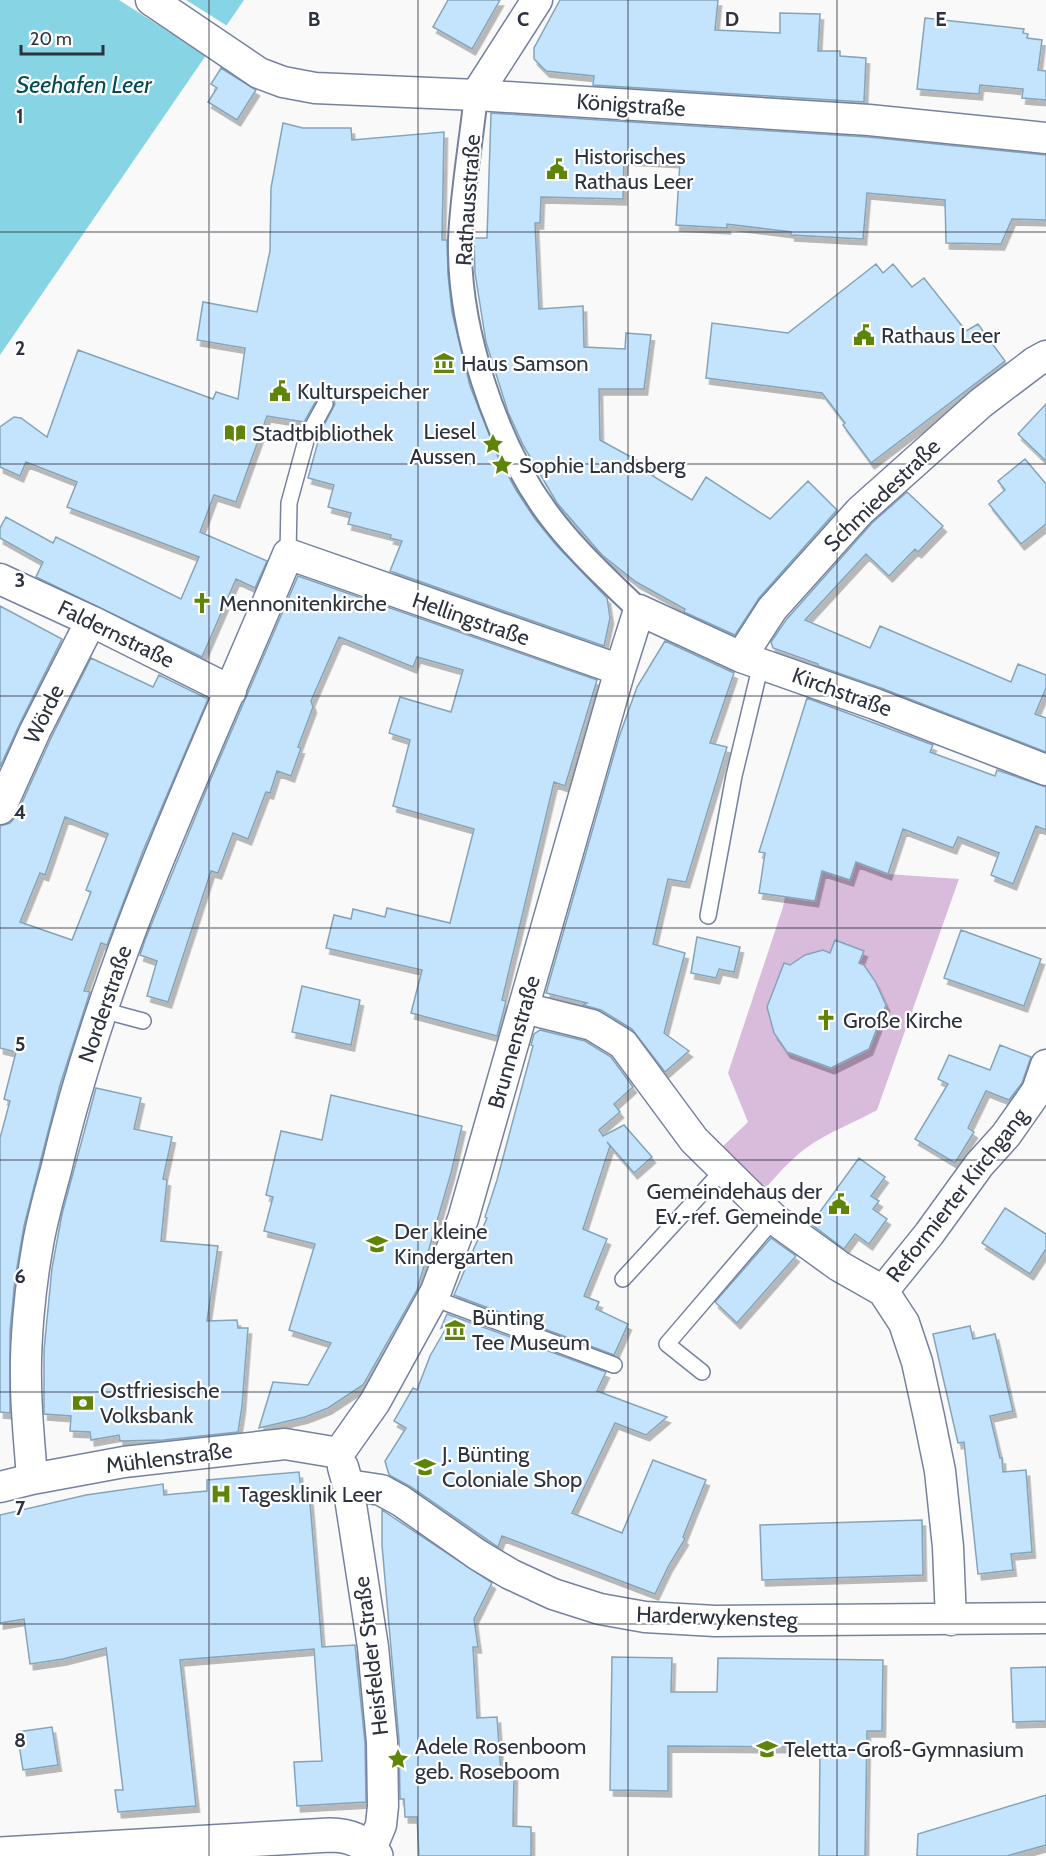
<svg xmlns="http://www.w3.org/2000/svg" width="1046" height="1856" viewBox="0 0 1046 1856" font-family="Cabin,sans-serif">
  <defs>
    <filter id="shadow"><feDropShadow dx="3.5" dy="6" stdDeviation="0" flood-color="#0004"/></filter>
  </defs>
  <rect width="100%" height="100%" fill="#f9f9f9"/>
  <path fill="#d9bbdc" d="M856 862 888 874 959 879 877 1110C854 1123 828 1132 806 1148 789 1161 774 1178 760 1195L715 1154 748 1122 728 1073 783 907 785 897 822 871 850 880Z"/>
  <path fill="#87d5e4" d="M0 0H244L0 355Z"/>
  <path fill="#f9f9f9" d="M119 0H186L229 27 208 57Z"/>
  <path fill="#c3e4fc" stroke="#84a4ba" stroke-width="1.5" fill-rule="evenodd" filter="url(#shadow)" d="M448 0H500L472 49 433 27Z
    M560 0H718L715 30 780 33V13L820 14 818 51H840V56L866 58 864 102 593 85 594 76 546 71 534 59V48Z
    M925 18 1024 29 1023 33 1028 34 1027 38 1042 40 1038 70 1046 71V100L1022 98 1023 89 980 85 979 94 917 89Z
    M221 68 256 90 237 120 208 102 217 88 211 84Z
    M491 113 868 137 1046 155V220L1012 219 1001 244 946 243 945 200 867 193 863 239 791 235V232L727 224V228L676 225 680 162 624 159 623 199 541 197 540 223H535L539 309 583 306 584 347 625 349 626 333 651 335 644 389H599L600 440 651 468 648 473 692 500 706 477 770 519 808 481 837 510 759 598 735 635 684 612 685 609 636 582 602 555 557 503 523 445 508 412 486 342 475 273 474 238H487Z
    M283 123 303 128H351L352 140 444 132 442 240H447L448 275 452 312 470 386 498 457 516 490 535 519 557 546 607 598 610 618 604 646 390 571 402 541 390 538 391 535 348 524 351 513 328 507 334 485 308 478 321 431 335 404 333 398 325 394 317 399 304 422 267 416 236 502 214 495 200 532 267 561 255 588 236 579 202 657 36 577 43 562 0 538V528L6 517 53 543 56 537 181 599 199 557 67 507 77 482 26 462 20 476 0 467V427L14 417 21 418 47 437 78 350 213 399 216 392 238 399 245 348 197 340 203 302 257 312 270 251 271 188Z
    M876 264 883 273 893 264 912 287 924 278 966 331 978 324 1005 361 871 463 843 425 845 423 822 393 706 378 712 323 788 333Z
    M1046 404V461L1018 434Z
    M1025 459 1046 484V524L1021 544 989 504 1005 490 998 481Z
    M907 492 943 526 918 552 915 549 889 576 866 554 805 620 870 648 880 626 1011 682 1018 664 1046 675V688L1035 714 1046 718V752L881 688 818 666V664L773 648 771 642 786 620 872 523Z
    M298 576 597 680 565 786 554 782 502 1000 506 1001 497 1036 411 1013 422 970 326 948 334 915 351 919 353 909 385 917 387 908 450 923 474 829 393 806 410 740 389 733 400 697 451 712 463 670 417 657 413 667 339 637 311 701 313 707 298 747 301 748 291 776 277 771 270 793 266 792 248 839 233 833 218 873 211 871 168 1002 147 996 157 961 140 955 145 940 207 788Z
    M0 606 62 639 20 723 0 767Z
    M665 641 734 673 710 743 727 747 686 882 668 879 653 944 685 953 664 1033 689 1051 665 1072 632 1029 601 1010 583 1005 587 1003 546 993 619 737 637 687Z
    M91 658 153 687 159 675 208 699 143 851 107 945 101 943 84 991 90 992 60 1085 24 1226 15 1279 10 1331V1413L0 1412V1138L10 1101 4 1099 16 1052 0 1048V826L10 823 16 816 51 738ZM65 817 108 834 86 890 91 892 72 940 20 922 40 873 45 875Z
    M807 698 933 745 930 752 995 776 997 770 1046 787V830L1036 826 1013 884 991 875 999 853 958 837 953 848 903 829 888 874 856 862 850 880 822 871 815 901 759 893 765 853 759 852Z
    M961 930 1041 959 1024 1006 944 978Z
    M697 937 740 947 734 972 719 969 716 978 691 973Z
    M835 940 864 951 859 963 864 965 875 981 886 1005 869 1049 831 1068 787 1052 774 1033 767 1007 784 963 790 965 805 955 823 950 830 953Z
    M302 986 360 1000 351 1045 292 1032Z
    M540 1030 585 1041 611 1057 633 1087 614 1104 620 1112 599 1130 603 1136 624 1125 652 1157 634 1173 607 1142 610 1146 583 1229 607 1239 584 1296 599 1302 596 1309 628 1324 614 1355 454 1295 487 1218 485 1217 497 1180 533 1046 531 1045 534 1034Z
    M1000 1045 1031 1057 1022 1083 1009 1100 986 1091 968 1128 974 1132 955 1163 915 1139 948 1084 938 1079 949 1055 990 1070Z
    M96 1088 141 1098 134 1129 172 1137 163 1179 167 1180 161 1241 218 1246 207 1321 237 1320 238 1328H248L242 1406 238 1432 164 1440 120 1441 119 1435 91 1440 90 1432 70 1431 71 1416 44 1414V1350L52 1268 62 1214Z
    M331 1095 462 1126 451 1173 417 1290 363 1385 328 1408 305 1417 259 1428 273 1382 308 1385 331 1343 289 1330 315 1244 264 1231 273 1197 266 1195 281 1131 322 1140Z
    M859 1158 885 1177 871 1196 879 1201 873 1209 887 1219 869 1244 855 1234 844 1249 811 1224Z
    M1005 1208 1046 1234V1249L1030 1274 982 1243Z
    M771 1238 796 1256 737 1323 715 1302Z
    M447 1314 606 1372 597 1391 667 1417 646 1435 615 1423 572 1513 622 1533 653 1460 706 1480 683 1537 685 1539 669 1565 655 1594 502 1536 498 1547 411 1487 389 1475 385 1461 406 1428 394 1421 413 1388 417 1390 430 1356 449 1323 441 1328Z
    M970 1326 973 1339 995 1334 1013 1411 990 1416 1000 1458H1002L1003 1472 1026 1470 1032 1552 1011 1554 1013 1570 978 1574 964 1442 958 1443 933 1334Z
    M299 1472 301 1492 309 1491 322 1647 355 1645 365 1743 366 1802 297 1806 294 1762 322 1761 314 1649 180 1660 196 1806 118 1812 115 1790H123L106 1648 63 1659 30 1664 24 1619 0 1623V1515L86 1495 163 1484 164 1495 207 1491V1480Z
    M382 1510 492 1583 474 1619 478 1647H473L477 1718 497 1717 501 1775H514L513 1826 531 1827V1856H419L417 1817H405L404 1799H400L399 1740 382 1545Z
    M922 1520 923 1575 762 1580 760 1525Z
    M612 1657 672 1658 671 1692H717L718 1658 883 1660 882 1731H867L865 1856H819L820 1747 668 1746V1791L610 1790Z
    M1046 1667V1721L1013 1722 1011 1668Z
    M52 1727 58 1765 23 1770 17 1732Z
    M1046 1795V1845L1007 1856H917L918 1834Z"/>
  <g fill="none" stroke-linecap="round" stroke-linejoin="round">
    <defs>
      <path id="service" d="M288 554 289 503 307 437 325 404
        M708 916 734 776 761 664
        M102 1010 143 1021
        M623 1279 724 1169
        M433 1298 614 1365
        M702 1372 667 1344 774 1219"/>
      <path id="pedestrian" d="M476 95C471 143 462 192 460 240 458 327 495 441 546 511 572 547 607 579 639 610"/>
      <path id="minor" d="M151 0 259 73 283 82 315 88 476 95 869 120 1046 138
        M476 95 537 0
        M0 579 91 621 231 691
        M741 657 772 609 860 511 981 403 1035 362 1046 356
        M0 809 35 731 91 621
        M524 1008 592 1025 623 1044 694 1140 774 1219 839 1266 883 1291 904 1323 917 1362 929 1417 940 1471 948 1547 951 1620
        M883 1291 929 1234 979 1165 1006 1135 1037 1091 1046 1065
        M339 1453 375 1402 436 1291 463 1219 620 670 639 610 741 657 875 704 1046 770
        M343 1467 348 1485 373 1647 382 1742 383 1806 381 1825 371 1849
        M32 1479C30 1447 26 1414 26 1381 25 1342 30 1289 37 1250 41 1223 49 1196 56 1170 106 955 204 757 288 554L620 670
        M348 1485 381 1490 401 1501 478 1555 510 1574 553 1594 600 1609 645 1617 715 1621 1046 1618
        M0 1487 32 1479 124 1462 285 1444 339 1453"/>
      <path id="secondary" d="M0 1854 330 1835C350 1835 364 1841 376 1856"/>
    </defs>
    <use href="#service" stroke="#75829f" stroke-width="18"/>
    <use href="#pedestrian" stroke="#75829f" stroke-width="26"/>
    <use href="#minor" stroke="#75829f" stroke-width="33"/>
    <use href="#secondary" stroke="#75829f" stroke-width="36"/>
    <use href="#service" stroke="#fff" stroke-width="15"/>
    <use href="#pedestrian" stroke="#fff" stroke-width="22"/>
    <use href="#minor" stroke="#fff" stroke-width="30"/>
    <use href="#secondary" stroke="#fff" stroke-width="33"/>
  </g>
  <path fill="none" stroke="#2d323f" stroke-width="1.5" stroke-opacity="0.55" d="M209 0V1856M418 0V1856M628 0V1856M837 0V1856M0 232H1046M0 464H1046M0 696H1046M0 928H1046M0 1160H1046M0 1392H1046M0 1624H1046"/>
  <defs>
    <symbol id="civic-bare" viewBox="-9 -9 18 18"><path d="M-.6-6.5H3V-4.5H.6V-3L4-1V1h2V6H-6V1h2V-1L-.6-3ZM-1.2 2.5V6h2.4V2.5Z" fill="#5e8507" stroke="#fff" stroke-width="2.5" paint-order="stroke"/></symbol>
    <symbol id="museum-bare" viewBox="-9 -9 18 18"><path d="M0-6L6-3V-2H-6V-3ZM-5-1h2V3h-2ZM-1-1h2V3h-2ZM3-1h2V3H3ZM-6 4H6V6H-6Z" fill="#5e8507" stroke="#fff" stroke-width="2.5" paint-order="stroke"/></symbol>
    <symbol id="library-bare" viewBox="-9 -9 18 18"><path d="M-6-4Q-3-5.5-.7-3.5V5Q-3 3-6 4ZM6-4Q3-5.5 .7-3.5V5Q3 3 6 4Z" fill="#5e8507" stroke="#fff" stroke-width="2.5" paint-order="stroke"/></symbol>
    <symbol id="sight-bare" viewBox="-9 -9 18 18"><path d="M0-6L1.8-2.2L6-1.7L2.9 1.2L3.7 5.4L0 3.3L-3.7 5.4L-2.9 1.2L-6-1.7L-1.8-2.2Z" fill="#5e8507" stroke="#fff" stroke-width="2.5" paint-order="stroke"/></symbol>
    <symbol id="church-bare" viewBox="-9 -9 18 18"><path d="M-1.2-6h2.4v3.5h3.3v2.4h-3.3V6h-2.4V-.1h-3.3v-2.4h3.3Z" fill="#5e8507" stroke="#fff" stroke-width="2.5" paint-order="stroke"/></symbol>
    <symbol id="school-bare" viewBox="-9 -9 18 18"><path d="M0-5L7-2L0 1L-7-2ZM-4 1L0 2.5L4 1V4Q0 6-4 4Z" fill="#5e8507" stroke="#fff" stroke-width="2.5" paint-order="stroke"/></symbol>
    <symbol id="bank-bare" viewBox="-9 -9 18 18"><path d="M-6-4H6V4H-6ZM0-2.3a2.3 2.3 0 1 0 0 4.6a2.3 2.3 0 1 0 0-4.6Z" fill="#5e8507" stroke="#fff" stroke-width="2.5" paint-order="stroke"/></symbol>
    <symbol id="hospital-bare" viewBox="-9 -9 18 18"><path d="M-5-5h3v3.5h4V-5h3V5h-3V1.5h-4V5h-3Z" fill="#5e8507" stroke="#fff" stroke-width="2.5" paint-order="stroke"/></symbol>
  </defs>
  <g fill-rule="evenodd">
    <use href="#civic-bare" x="542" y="154" width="30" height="30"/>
    <use href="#civic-bare" x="849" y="320" width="30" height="30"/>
    <use href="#museum-bare" x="429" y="348" width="30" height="30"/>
    <use href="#civic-bare" x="265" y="376" width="30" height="30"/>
    <use href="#library-bare" x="220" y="418" width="30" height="30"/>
    <use href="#sight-bare" x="478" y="429" width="30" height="30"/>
    <use href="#sight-bare" x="487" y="450" width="30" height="30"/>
    <use href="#church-bare" x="187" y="588" width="30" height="30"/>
    <use href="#church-bare" x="811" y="1005" width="30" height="30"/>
    <use href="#civic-bare" x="824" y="1189" width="30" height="30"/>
    <use href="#school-bare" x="362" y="1229" width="30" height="30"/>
    <use href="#museum-bare" x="440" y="1315" width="30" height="30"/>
    <use href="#bank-bare" x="68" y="1388" width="30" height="30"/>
    <use href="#school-bare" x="410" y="1452" width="30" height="30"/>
    <use href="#hospital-bare" x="206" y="1479" width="30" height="30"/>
    <use href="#school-bare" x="752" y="1734" width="30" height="30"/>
    <use href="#sight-bare" x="383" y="1744" width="30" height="30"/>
  </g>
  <g text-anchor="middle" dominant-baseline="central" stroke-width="4.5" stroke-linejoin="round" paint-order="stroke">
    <g font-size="22" fill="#2d323f" stroke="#fff">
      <text transform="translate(631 105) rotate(4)">Königstraße</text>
      <text transform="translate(468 200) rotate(-86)">Rathausstraße</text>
      <text transform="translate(882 495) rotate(-44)">Schmiedestraße</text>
      <text transform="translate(471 619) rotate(19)">Hellingstraße</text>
      <text transform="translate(116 634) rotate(26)">Faldernstraße</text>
      <text transform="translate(842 692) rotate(20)">Kirchstraße</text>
      <text transform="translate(44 714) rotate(-64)">Wörde</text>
      <text transform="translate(105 1004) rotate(-71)">Norderstraße</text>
      <text transform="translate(514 1042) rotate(-74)">Brunnenstraße</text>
      <text transform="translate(957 1195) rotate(-52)">Reformierter Kirchgang</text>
      <text transform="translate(169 1458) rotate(-7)">Mühlenstraße</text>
      <text transform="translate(717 1617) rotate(2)">Harderwykensteg</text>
      <text transform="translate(371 1656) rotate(-97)">Heisfelder Straße</text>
    </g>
    <g font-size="22" fill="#2d323f" stroke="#fff" text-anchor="start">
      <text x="574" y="156">Historisches<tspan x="574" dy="25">Rathaus Leer</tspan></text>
      <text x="881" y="335">Rathaus Leer</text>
      <text x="461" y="363">Haus Samson</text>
      <text x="297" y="391">Kulturspeicher</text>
      <text x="476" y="431" text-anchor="end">Liesel<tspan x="476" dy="25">Aussen</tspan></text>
      <text x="252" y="433">Stadtbibliothek</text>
      <text x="519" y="465">Sophie Landsberg</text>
      <text x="219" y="603">Mennonitenkirche</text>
      <text x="843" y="1020">Große Kirche</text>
      <text x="822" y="1191" text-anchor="end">Gemeindehaus der<tspan x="822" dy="25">Ev.-ref. Gemeinde</tspan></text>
      <text x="394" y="1231">Der kleine<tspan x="394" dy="25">Kindergarten</tspan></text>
      <text x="472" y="1317">Bünting<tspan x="472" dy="25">Tee Museum</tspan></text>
      <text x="100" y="1390">Ostfriesische<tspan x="100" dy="25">Volksbank</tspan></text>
      <text x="442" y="1454">J. Bünting<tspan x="442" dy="25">Coloniale Shop</tspan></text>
      <text x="238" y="1494">Tagesklinik Leer</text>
      <text x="415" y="1746">Adele Rosenboom<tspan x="415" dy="25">geb. Roseboom</tspan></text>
      <text x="784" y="1749">Teletta-Groß-Gymnasium</text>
    </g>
    <g font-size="24" font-style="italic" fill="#004b56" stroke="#fff">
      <text x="84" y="84">Seehafen Leer</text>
    </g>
  </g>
  <g font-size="20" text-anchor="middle" font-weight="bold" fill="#2d323f" stroke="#fff" stroke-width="4.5" stroke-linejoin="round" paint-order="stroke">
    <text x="314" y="26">B</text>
    <text x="523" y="26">C</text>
    <text x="732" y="26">D</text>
    <text x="941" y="26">E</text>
    <text x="20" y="123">1</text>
    <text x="20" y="355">2</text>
    <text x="20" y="587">3</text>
    <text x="20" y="819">4</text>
    <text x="20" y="1051">5</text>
    <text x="20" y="1283">6</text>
    <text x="20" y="1515">7</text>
    <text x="20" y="1747">8</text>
  </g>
  <path d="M21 45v9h82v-9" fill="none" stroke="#2d323f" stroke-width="3"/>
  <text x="30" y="45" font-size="18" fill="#2d323f" stroke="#ffffff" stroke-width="4.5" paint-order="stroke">20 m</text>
</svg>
